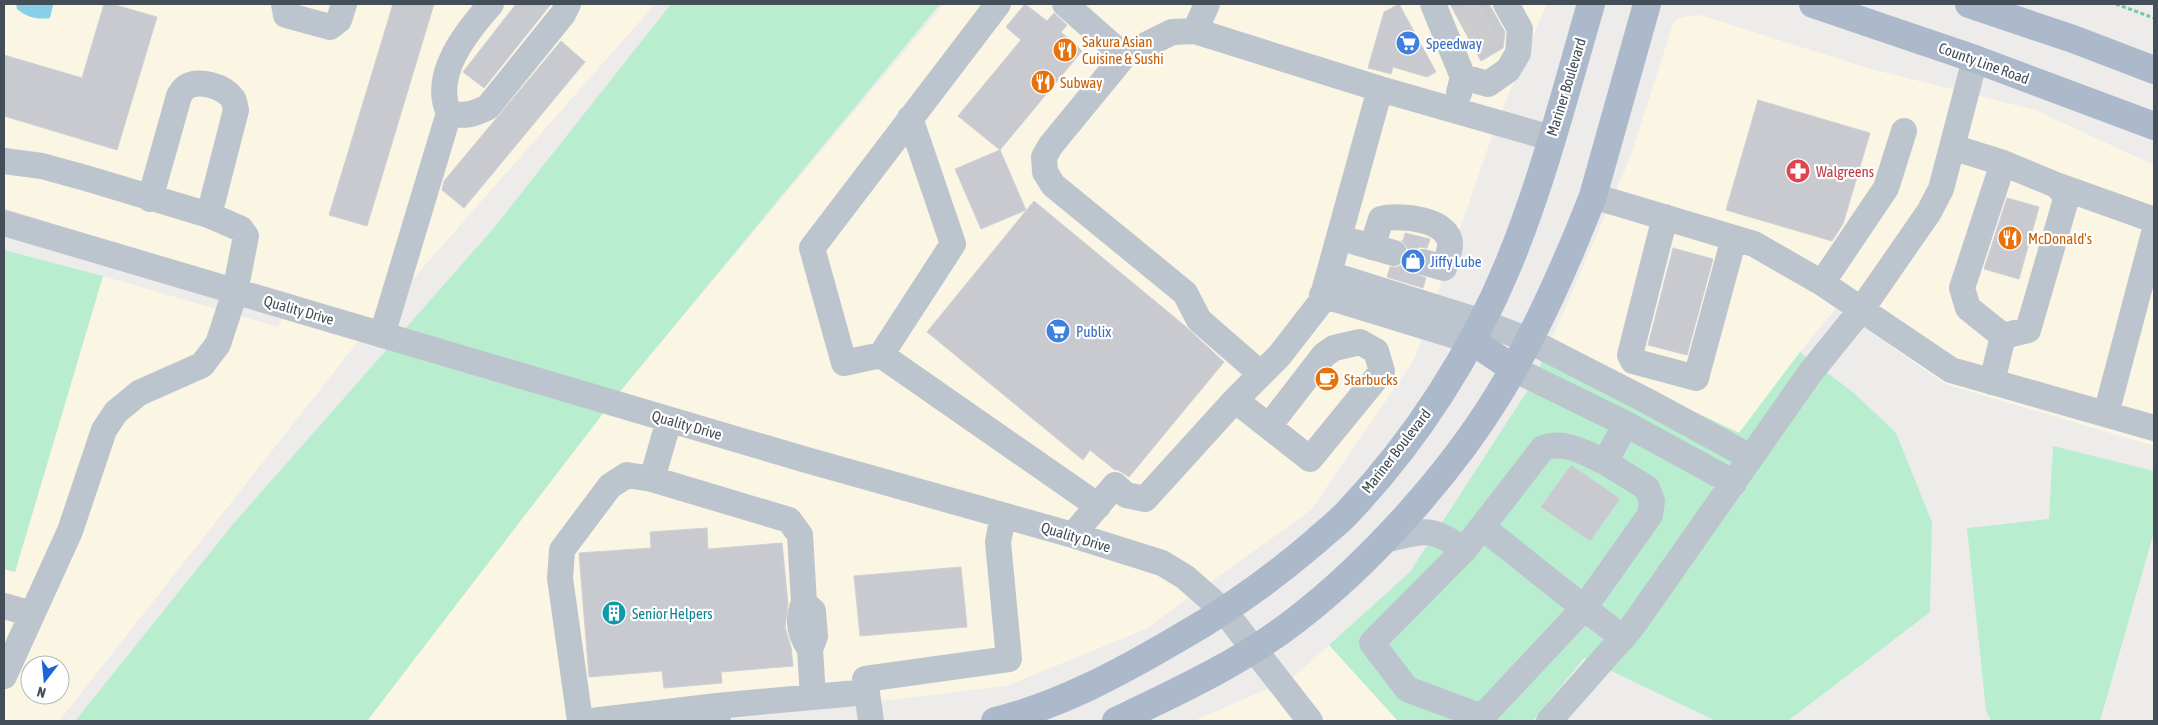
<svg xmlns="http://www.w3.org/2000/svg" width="2158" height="725" viewBox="0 0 2158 725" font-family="'Asap Condensed',sans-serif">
  <rect width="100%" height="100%" fill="#eeebeb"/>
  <path fill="#fbf5e3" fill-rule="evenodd" d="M4 4H655L375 322 289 297 290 293 176 262 4 208Z
    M944 4H1547L1497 122 1415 358 1311 510 1208 584 618 394Z
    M1700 15 1871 69 2035 110 2154 165V446L1945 384 1836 308 1800 352 1740 433 1550 343 1630 158 1674 21 1683 17Z
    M103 276 278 327 283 316 360 339 59 721H4V569L15 572ZM30 665H60V695H30Z
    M604 411 1157 573 1191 596 1146 629 1006 686 716 721H366Z
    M1329 645 1398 721H1194L1292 678Z"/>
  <path fill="#b9edcf" d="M671 4H940L618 394 367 721H75L234 523 493 229Z
    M4 250 103 276 15 572 4 569Z
    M1550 343 1739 433 1800 352 1854 393 1896 433 1932 522 1930 612 1788 721H1716L1584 658 1533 721H1398L1329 645 1410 572 1533 382Z
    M2053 446 2154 471V532L2100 721H1991L1986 711 1967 528 2049 519Z"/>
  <path fill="#87d0e9" d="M16 4H48L53 5 50 18C38 20 26 17 17 9Z"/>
  <path fill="#c8cad0" stroke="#cfd1d7" d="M104 4H112L157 17 117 150 4 116V55L82 78Z
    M393 4H434L367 226 329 215Z
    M516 4H551L484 88 463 72Z
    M1025 4 1047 21 1054 13 1067 25 1061 32 1082 51 1000 150 958 116 1021 40 1006 27Z
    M1399 4 1436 72 1427 77 1393 67 1391 74 1368 68 1384 12Z
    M1450 4H1489L1505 32 1503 48 1481 61Z
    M561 41 585 62 464 208 442 190 444 181Z
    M1758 100 1870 133 1843 224 1832 241 1726 210Z
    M1000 150 1026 210 981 229 955 169Z
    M2007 198 2039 207 2019 279 1984 269Z
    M1034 201 1185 326 1224 362 1129 477 1118 470H1115L1090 450 1083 460 927 332Z
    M1405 233 1430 239 1427 248 1420 247 1413 251 1408 258V265L1412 272 1426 278 1423 288 1387 277 1390 267H1398L1405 263 1408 258V249L1401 240 1403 241Z
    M1673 248 1713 259 1687 355 1648 345Z
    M1571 465 1620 499 1590 541 1541 507Z
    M707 528 708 549 782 543 788 604 785 627 791 647 793 666 721 672 722 683 664 688 662 671 589 677 579 553 651 548 650 532Z
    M961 567 967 627 860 636 854 576Z"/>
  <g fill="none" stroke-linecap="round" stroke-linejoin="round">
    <path stroke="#ccccce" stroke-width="26" stroke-dasharray="26 13" stroke-linecap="butt" d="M1460 22 1490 6
      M1472 44 1502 27"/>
    <path stroke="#72c9a2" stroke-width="3" stroke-dasharray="4 2.5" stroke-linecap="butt" d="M2116 4 2154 18"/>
    <path stroke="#bcc5ce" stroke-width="26" d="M284 4 286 15 330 27 339 20 344 4
      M1065 4 1124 56
      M1207 4 1195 31 1172 32 1124 56 1051 145 1044 157 1045 172 1053 185 1185 293 1199 320 1261 374
      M1433 4 1463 77 1459 93
      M1463 77 1488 84 1508 70 1518 53 1520 29 1506 4
      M1380 89 1551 138
      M449 113C465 117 474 114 488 107L563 14 568 4
      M910 118 953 244 881 355 1098 506
      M1952 147 2003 163
      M4 161 42 166 89 179 209 215 241 229 246 236 235 292 218 344 202 365 139 393 116 412 104 430 70 531 4 676
      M2003 163 2056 185 2067 196 2028 330 2003 336 1968 308 1962 288Z
      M2056 185 2154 220
      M1593 196 1754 244 1822 283 1951 370 2154 428
      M150 199 179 96C181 93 183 89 186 87 199 79 224 86 233 99 235 101 235 107 236 110L209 215
      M1665 217 1630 355 1633 361 1696 378 1734 238
      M4 223 803 459 1073 535 1162 563 1185 577 1225 612 1310 721
      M1355 242 1394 253
      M1372 247 1381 219C1399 214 1451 219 1450 245 1450 252 1446 261 1444 268L1423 262
      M1329 274 1482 322 1528 340 1649 402 1750 457
      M1822 283 1886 188 1904 131
      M1322 295 1472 341
      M382 335 449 113C431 75 467 31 491 4
      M881 355 844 363 812 248 998 4
      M1514 369 1626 424 1734 483
      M1992 382 2003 336
      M1235 400 1310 459 1382 371 1376 351 1360 342 1334 348 1324 355 1269 426
      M2106 414 2154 233
      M669 420 652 479 789 520 800 535 804 603
      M1482 527 1584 608 1650 515 1652 501 1647 488 1605 462
      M1073 535 1115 485 1126 495 1145 499 1235 400 1279 356 1321 302 1380 89 1195 31
      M1383 540C1423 532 1429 524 1464 550
      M4 606 32 614
      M1623 638 1584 608 1482 717 1407 689 1372 643 1464 550 1543 448C1565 440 1585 453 1605 462L1626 424
      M810 649C799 634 797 619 804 603L813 611 815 636 810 649 813 697
      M580 721 560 578 562 550 610 486 627 475 652 479
      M592 721 717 706
      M718 721 717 706 867 692
      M871 721 865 679 1009 659 998 542 1003 516
      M1549 721 1632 627 1810 373 1861 310 1929 212 1941 189 1975 59"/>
    <path stroke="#abb9cb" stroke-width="28" d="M1813 4 1975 59 2154 126
      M1969 4 2073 39 2154 70
      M1472 341 1514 369
      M995 721C1061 705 1121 672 1179 638 1228 610 1273 578 1316 541 1327 531 1339 522 1349 511 1416 440 1472 353 1509 263 1543 180 1566 90 1591 4
      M1116 721C1177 692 1242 662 1296 620 1369 564 1449 475 1497 397 1536 334 1566 265 1593 196L1647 4"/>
  </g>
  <defs>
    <symbol id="supermarket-disc" viewBox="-11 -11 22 22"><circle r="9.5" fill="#3f7fe0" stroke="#fff"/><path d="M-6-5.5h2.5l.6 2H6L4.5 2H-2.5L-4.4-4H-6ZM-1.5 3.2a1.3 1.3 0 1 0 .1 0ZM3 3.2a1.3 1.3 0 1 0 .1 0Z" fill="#fff"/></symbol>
    <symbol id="restaurant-disc" viewBox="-11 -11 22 22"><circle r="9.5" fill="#e8710a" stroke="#fff"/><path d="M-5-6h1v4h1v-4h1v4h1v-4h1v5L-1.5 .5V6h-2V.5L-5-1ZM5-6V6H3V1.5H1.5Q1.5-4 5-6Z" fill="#fff"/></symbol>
    <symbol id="pharmacy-disc" viewBox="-11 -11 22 22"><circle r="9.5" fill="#e0444e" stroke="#fff"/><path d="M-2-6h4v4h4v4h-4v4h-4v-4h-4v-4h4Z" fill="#fff"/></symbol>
    <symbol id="shop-disc" viewBox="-11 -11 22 22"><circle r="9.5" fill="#3f7fe0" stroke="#fff"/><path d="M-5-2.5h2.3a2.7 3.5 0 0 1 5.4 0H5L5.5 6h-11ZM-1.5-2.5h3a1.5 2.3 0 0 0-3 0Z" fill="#fff"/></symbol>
    <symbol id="cafe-disc" viewBox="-11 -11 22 22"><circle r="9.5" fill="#e8710a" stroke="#fff"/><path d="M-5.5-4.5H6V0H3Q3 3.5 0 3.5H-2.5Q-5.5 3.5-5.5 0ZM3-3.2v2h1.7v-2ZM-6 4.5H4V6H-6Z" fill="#fff"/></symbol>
    <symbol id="building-disc" viewBox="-11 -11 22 22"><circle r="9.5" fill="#0f9aa8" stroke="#fff"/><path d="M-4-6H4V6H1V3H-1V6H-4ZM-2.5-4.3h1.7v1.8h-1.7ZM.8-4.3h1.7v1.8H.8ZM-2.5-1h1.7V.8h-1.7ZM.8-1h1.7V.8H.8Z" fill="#fff"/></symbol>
  </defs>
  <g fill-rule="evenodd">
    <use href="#supermarket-disc" x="1394" y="29" width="28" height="28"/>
    <use href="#restaurant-disc" x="1051" y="36" width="28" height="28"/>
    <use href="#restaurant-disc" x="1029" y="68" width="28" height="28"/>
    <use href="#pharmacy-disc" x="1784" y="157" width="28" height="28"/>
    <use href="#restaurant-disc" x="1996" y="224" width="28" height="28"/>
    <use href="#shop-disc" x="1399" y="247" width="28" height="28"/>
    <use href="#supermarket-disc" x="1044" y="317" width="28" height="28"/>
    <use href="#cafe-disc" x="1313" y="365" width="28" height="28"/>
    <use href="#building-disc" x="600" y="599" width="28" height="28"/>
  </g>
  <g text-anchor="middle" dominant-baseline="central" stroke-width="4.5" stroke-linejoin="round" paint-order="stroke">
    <g font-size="15" fill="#c56008" stroke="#fff" text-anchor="start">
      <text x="1082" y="41">Sakura Asian<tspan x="1082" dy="17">Cuisine &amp; Sushi</tspan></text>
      <text x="1060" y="82">Subway</text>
      <text x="2028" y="238">McDonald's</text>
      <text x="1344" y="379">Starbucks</text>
    </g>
    <g font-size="15" fill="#366cbe" stroke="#fff" text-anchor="start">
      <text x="1426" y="43">Speedway</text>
      <text x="1430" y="261">Jiffy Lube</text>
      <text x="1076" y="331">Publix</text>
    </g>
    <g font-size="15" fill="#444e58" stroke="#fff">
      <text transform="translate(1984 63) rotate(20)">County Line Road</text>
      <text transform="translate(1566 87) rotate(-73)">Mariner Boulevard</text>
      <text transform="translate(299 310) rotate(16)">Quality Drive</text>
      <text transform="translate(687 425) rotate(16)">Quality Drive</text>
      <text transform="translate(1396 451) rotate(-52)">Mariner Boulevard</text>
      <text transform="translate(1076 537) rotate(17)">Quality Drive</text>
    </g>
    <g font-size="15" fill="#be3a42" stroke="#fff" text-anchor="start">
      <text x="1816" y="171">Walgreens</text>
    </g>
    <g font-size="15" fill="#0d838f" stroke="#fff" text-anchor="start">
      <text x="632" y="613">Senior Helpers</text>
    </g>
  </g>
  <rect width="2158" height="725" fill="none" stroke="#444e58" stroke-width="10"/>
  <g transform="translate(45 680) rotate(196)"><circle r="24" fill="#ffffff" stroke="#b4b8bc"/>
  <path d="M0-4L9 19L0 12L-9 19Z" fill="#1c65d7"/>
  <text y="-8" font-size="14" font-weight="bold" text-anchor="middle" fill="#444e58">N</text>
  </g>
</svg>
